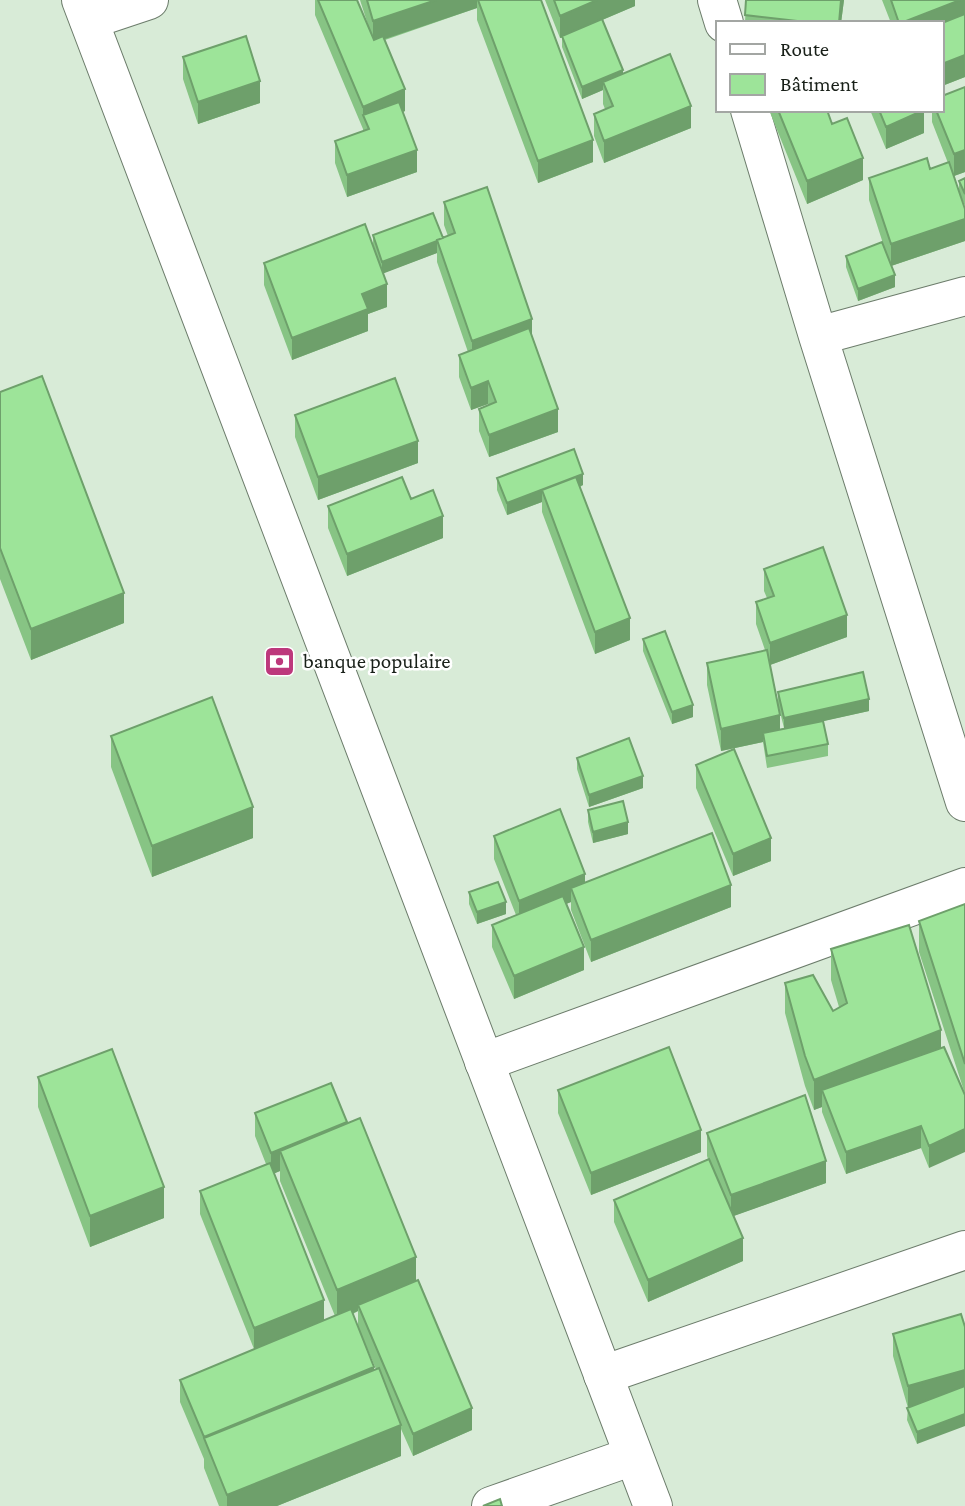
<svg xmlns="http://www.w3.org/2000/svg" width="965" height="1506" viewBox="0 0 965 1506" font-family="'Crimson Pro',serif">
  <rect width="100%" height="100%" fill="#d8ebd7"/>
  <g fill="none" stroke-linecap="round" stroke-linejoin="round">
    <defs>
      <path id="street" d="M717 0 724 23
        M89 20 149 0
        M750 110 818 336 965 802
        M818 336 965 296
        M484 1062 965 887
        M603 1375 965 1250
        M491 1506 633 1456"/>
      <path id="secondary" d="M81 0 653 1506"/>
    </defs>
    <use href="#street" stroke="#6c7c6b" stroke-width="40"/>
    <use href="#secondary" stroke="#6c7c6b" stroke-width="40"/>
    <use href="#street" stroke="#fff" stroke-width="38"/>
    <use href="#secondary" stroke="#fff" stroke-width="38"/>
  </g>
  <path fill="#87c484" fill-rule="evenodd" d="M315 0H357L368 25 360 0H541L593 162 538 183 477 20V8L385 40 405 111 403 112 417 172 347 197 335 163V141L363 131V129L315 15Z
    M545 0H635V6L602 20 623 74 691 128 604 163 594 136V114L605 109 603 104V90L582 99 562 47V38H560Z
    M746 0H844L841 23H745Z
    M882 0H965V77L942 86V23H891Z
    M183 57 260 103 198 124 183 79Z
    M965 87V172L954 176 959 191V181L965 178V206L961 197 965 209V241L891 266 895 287 858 301 846 267V256L888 259 869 200V178L930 169 948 163 932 122V110H942Z
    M769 110H827L832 124 863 180 807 204Z
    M870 110H924V133L886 149Z
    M444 202 532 339 558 432 489 457 479 431V409L489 405 488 404 471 410 459 377V355L468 352 437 262V253L383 273 387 307 368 314V331L292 360 264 285V263L373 245V235L443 238 448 236 444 225Z
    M0 392 124 623 31 660 0 579Z
    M295 415 418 463 318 500 295 437Z
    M497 478 583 485 580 487 630 640 595 654 542 512V502L507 515 497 490Z
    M411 499 443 538 347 576 328 528V506Z
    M764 569 847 637 770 665 780 729 784 728 778 704V692L869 711 823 721 828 744V756L767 768 763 742 721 751 707 685V663L765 650 756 624V602L767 598 764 591Z
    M643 639 693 717 672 724 643 651Z
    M111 736 253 838 152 877 111 767Z
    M577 758 643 788 589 807 577 769Z
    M696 765 771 861 733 876 696 788Z
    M588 810 628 834 593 843 588 822Z
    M494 836 585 882 731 907 591 962 571 910V902L566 904 584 970 514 999 492 947V925L516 915 494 859Z
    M469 892 506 914 477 924 469 904Z
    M965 904V1094L919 952V921Z
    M831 949 941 1030 929 1168 921 1148 846 1174 822 1112V1107L814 1110 805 1086 785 1013V983L833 1011 839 1007 831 980Z
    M38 1077 164 1218 90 1247 38 1107Z
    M558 1090 701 1152 591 1195 558 1113Z
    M255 1113 347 1124 416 1280 472 1430 413 1456 401 1429V1456L277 1506H219L204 1468V1459L180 1402V1380L254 1349 200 1214V1191L266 1164 255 1136ZM280 1171V1181L335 1316 324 1320 274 1173ZM358 1311V1327L353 1314ZM363 1339 376 1369H374Z
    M707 1133 826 1183 733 1216 743 1261 648 1302 614 1222V1200L708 1159 707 1156Z
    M965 1327 917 1444 907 1420 908 1408 893 1356V1334Z"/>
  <path fill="#6ea06b" d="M436 0H477V8L373 43V21Z
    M597 0H635V6L560 38V16Z
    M841 0H844L841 23H839Z
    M960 0H965V20L942 29V23H901Z
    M965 55V77L942 86V64Z
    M623 70V82H603V90L582 99V87Z
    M260 81V103L198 124V102Z
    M405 89V111L368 127 363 115V129V107Z
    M691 106V128L604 163V141Z
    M924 110V133L886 149V127Z
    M593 140V162L538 183V161Z
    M417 150V172L347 197V175Z
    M965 150V172L954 176V154Z
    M863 158V180L807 204V181Z
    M965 219V241L891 266V244Z
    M437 241V253L382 274V262Z
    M895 275V287L858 301V289Z
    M387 284V307L368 314V331L292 360V338L362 294Z
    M532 319V341L472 363V341Z
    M488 381V404L471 410V388Z
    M558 409V432L489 457V435Z
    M418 441V463L318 500V477Z
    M583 474V485L545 500 542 490V502L507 515V503Z
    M443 516V538L347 576V554Z
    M124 593V623L31 660V629Z
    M847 615V637L770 665V643Z
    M630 618V640L595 654V632Z
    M869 699V711L784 730V718Z
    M693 705V717L672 724V712Z
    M780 715V738L763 733V742L721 751V729Z
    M643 776V788L589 807V795Z
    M253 807V838L152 877V846Z
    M628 822V834L593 843V832Z
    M771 838V861L733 876V854Z
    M585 874V896L571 888V902L519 923V901Z
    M731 885V907L591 962V940Z
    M506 902V914L477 924V912Z
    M584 947V970L514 999V976Z
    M941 1030V1060L822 1090V1107L814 1110V1080Z
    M347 1122V1144L280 1151V1171L271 1175V1153Z
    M921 1126V1148L846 1174V1152Z
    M965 1129V1152L929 1168V1146Z
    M701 1130V1152L591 1195V1173Z
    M826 1161V1183L731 1217V1195Z
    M164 1187V1218L90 1247V1216Z
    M743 1238V1261L648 1302V1280Z
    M416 1257V1287L358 1305V1311L337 1320V1290Z
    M324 1300V1322L254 1350V1328Z
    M374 1367V1389L204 1438V1459V1437Z
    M965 1370V1392L908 1408V1386Z
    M472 1408V1430L413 1456V1434Z
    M965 1414V1426L917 1444V1432Z
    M401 1425V1456L277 1506H227V1495Z"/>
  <path fill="#9de499" stroke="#6ea06b" stroke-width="2" d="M318 0H357L374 40 383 36 405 89 363 107Z
    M367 0H436L373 21Z
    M478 0H541L593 140 538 161Z
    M554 0H597L560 16Z
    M746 0H841L839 23H815L745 15Z
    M891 0H960L901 23H899Z
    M965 14V55L942 64V23Z
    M602 19 623 70 582 87 562 36Z
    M246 36 260 81 198 102 183 57Z
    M670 54 691 106 604 141 594 114 613 106 603 82Z
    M965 87V150L954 154 936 110H942V96Z
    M399 102 417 150 347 175 335 141 369 129 363 115Z
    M778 110H827L832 124 847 118 863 158 807 181Z
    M879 110H924L886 127Z
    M927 158 930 169 949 162 965 209V219L891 244 869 178Z
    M965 178V194L959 181Z
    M487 187 532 319 472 341 437 240 455 233 444 202Z
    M433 213 443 238 437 240V241L382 262 373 235Z
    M365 224 387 284 362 294 368 309 292 338 264 263Z
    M882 242 895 275 858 289 846 256Z
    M529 328 558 409 489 435 479 409 496 402 488 381 471 388 459 355Z
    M42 376 124 593 31 629 0 548V392Z
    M395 378 418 441 318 477 295 415Z
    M574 449 583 474 507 503 497 478Z
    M402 477 411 499 433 490 443 516 347 554 328 506Z
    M576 477 630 618 595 632 542 490Z
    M823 547 847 615 770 643 756 602 774 596 764 569Z
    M665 631 693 705 672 712 643 639Z
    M767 650 780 715 721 729 707 663Z
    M863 672 869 699 784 718 778 692Z
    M212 697 253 807 152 846 111 736Z
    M823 721 828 744 767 756 763 733Z
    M629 738 643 776 589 795 577 758Z
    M734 749 771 838 733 854 696 765Z
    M623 801 628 822 593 832 588 810Z
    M560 809 585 874 519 901 494 836Z
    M712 833 731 885 591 940 571 888Z
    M498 882 506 902 477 912 469 892Z
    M563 896 584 947 514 976 492 925Z
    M965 904V1064L919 921Z
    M909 925 941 1030 814 1080 805 1056 785 983 813 975 833 1011 847 1003 831 949Z
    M669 1047 701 1130 591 1173 558 1090Z
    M944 1047 965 1095V1129L929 1146 921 1126 846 1152 822 1090Z
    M112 1049 164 1187 90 1216 38 1077Z
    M331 1083 347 1122 271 1153 255 1113Z
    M805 1095 826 1161 731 1195 707 1133Z
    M360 1118 416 1257 337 1290 280 1151Z
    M709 1159 743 1238 648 1280 614 1200Z
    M270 1163 324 1300 254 1328 200 1191Z
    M418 1280 472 1408 413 1434 358 1305Z
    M351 1309 374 1367 204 1437 180 1380Z
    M961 1314 965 1327V1370L908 1386 893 1334Z
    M379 1368 401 1425 227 1495 204 1438Z
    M965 1386V1414L917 1432 907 1408Z
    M500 1499 502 1506H483Z"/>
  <defs>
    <symbol id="bank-square" viewBox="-11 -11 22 22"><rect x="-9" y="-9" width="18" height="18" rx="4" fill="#bd387c" stroke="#fff"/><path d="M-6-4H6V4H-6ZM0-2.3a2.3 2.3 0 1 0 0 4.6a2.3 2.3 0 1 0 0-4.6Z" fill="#fff"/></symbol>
  </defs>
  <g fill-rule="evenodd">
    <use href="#bank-square" x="262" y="644" width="35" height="35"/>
  </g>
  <g text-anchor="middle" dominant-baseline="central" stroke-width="5" stroke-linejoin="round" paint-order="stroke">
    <g font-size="21" fill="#192019" stroke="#fff" text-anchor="start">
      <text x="303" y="661">banque populaire</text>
    </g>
  </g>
  <rect x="716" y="21" width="228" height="91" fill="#ffffff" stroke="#a3a6a3" stroke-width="2"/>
  <rect x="730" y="44" width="35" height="10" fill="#ffffff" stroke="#a3a6a3" stroke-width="2"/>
  <text x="780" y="56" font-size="21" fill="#192019">Route</text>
  <rect x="730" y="74" width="35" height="21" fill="#9de499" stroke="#a3a6a3" stroke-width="2"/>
  <text x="780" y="91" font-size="21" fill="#192019">Bâtiment</text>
</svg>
